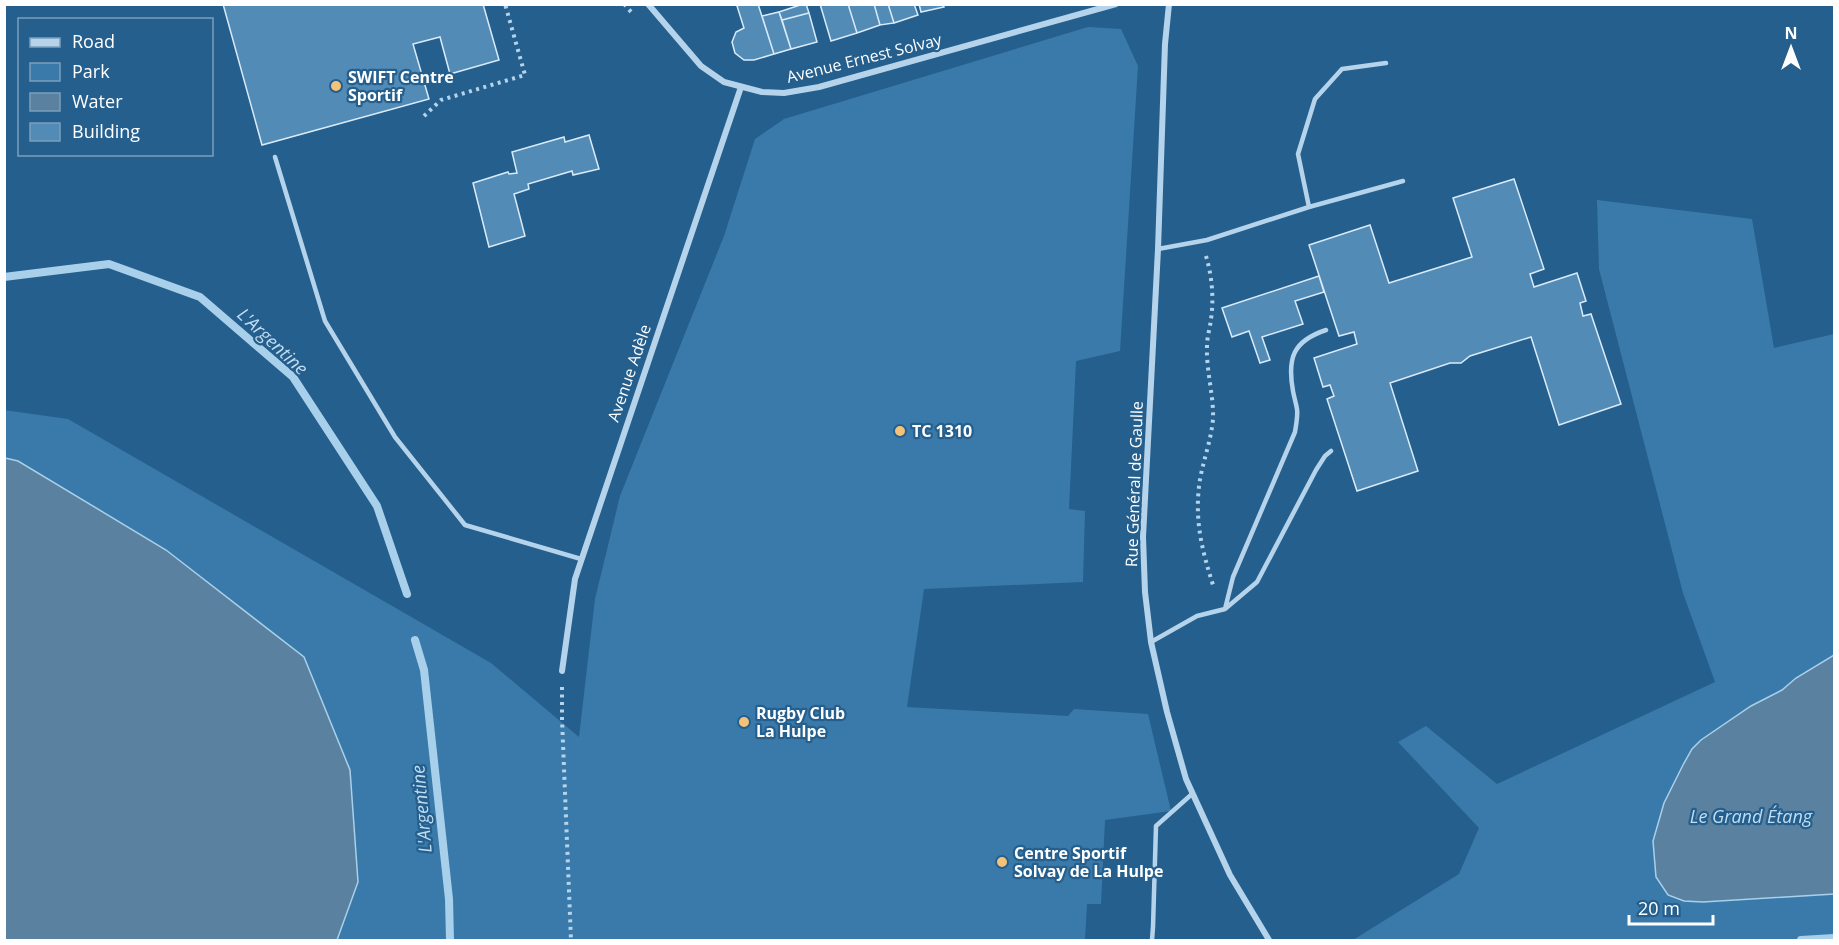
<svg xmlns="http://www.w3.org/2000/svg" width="1839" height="945" viewBox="0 0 1839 945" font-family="'Open Sans',sans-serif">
  <rect width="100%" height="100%" fill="#255f8d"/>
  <path fill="#3a7aaa" d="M1088 27 1121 29 1138 66 1120 351 1076 361 1069 509 1085 511 1083 582 924 589 907 707 1068 716 1074 709 1148 714 1171 811 1105 820 1101 904H1087L1085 940H337L358 882 350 770 304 657 166 550 18 461 5 458 4 410 68 419 491 663 579 737 595 599 620 496 724 236 755 139 784 119Z
    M1597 200 1752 219 1774 348 1834 334V655L1796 678 1782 690 1751 706 1701 740 1692 749 1683 765 1664 803 1653 841 1703 902 1834 894V940H1353L1459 874 1479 828 1398 742 1426 726 1497 784 1715 682 1683 593 1599 269Z"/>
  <path fill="#5a819f" stroke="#a9d0eb" stroke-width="1.5" d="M5 458 18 461 166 550 304 657 350 770 358 882 337 940H5Z
    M1834 655V894L1703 902 1684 901 1668 895 1656 877 1653 841 1664 803 1683 765 1692 749 1701 740 1751 706 1782 690 1796 678Z"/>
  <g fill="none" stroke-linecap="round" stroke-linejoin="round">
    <path stroke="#a9d0eb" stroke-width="8" d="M4 277 109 264 200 297 293 377 377 506 407 594
      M415 640 424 670 449 899 450 940
      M1801 940 1834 938"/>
  </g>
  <path fill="#528bb6" stroke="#d9ebf8" stroke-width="1.5" d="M223 4H483L499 60 450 74 440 37 413 44 429 99 262 145Z
    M742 4H758L774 54 754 60H744L735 53 732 42 736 32 744 28 737 6Z
    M803 4H806L809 13 782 20 779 12Z
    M820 4H848L857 33 831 41Z
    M848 4H874L880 25 857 33Z
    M874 4H888L894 23 880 25Z
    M888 4H914L918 15 894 23Z
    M919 4H943L944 7 921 12Z
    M779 12 791 49 774 54 762 16Z
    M809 13 817 42 791 49 782 20Z
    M589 135 599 169 573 175 572 171 528 184 529 189 514 194 525 236 489 247 473 183 508 172 509 174 517 173 512 152 564 137 565 142Z
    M1514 179 1544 269 1530 274 1534 287 1577 273 1586 301 1580 303 1583 316 1591 314 1621 404 1559 425 1531 337 1470 356 1461 363H1450L1390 383 1418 471 1357 491 1327 399 1334 396 1330 385 1323 387 1314 358 1357 344 1354 332 1339 336 1309 245 1370 225 1389 283 1472 257 1453 198Z
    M1319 276 1324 292 1295 301 1303 324 1262 337 1270 360 1260 363 1249 331 1232 337 1222 308Z"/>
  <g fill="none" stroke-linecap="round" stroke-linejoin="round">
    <path stroke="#b5d4eb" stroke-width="4" stroke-dasharray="3 4.5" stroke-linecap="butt" d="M624 4 632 13
      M424 116 441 100 525 75 505 4
      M1206 256C1212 276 1214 298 1211 319 1210 328 1207 337 1207 346 1206 370 1214 397 1213 419 1211 442 1202 463 1199 486 1195 523 1202 550 1213 585
      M562 687V719L571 940"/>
    <path stroke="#b5d4eb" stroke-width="4.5" d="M275 157 325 321 395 437 465 525 581 559
      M1309 207 1298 154 1315 99 1342 69 1386 63
      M1158 249 1207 240 1309 207 1403 181
      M1225 609 1233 577 1295 432C1296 425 1298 416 1297 409 1296 403 1294 397 1293 391 1287 358 1293 341 1326 330
      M1151 642 1197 616 1225 609 1257 582 1316 470 1325 456 1331 451
      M1152 940 1153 927 1156 826 1192 794"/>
    <path stroke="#b5d4eb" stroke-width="6" d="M648 4 701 66 724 82 762 92 784 93 819 87 1116 4
      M1169 4 1165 44 1158 249 1143 537 1145 592 1151 642 1167 712 1186 779 1230 875 1269 940
      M562 671 575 579 741 87"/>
  </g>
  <g fill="#f4c279" stroke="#255f8d" stroke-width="2">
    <circle cx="336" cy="86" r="6"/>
    <circle cx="900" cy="431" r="6"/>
    <circle cx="744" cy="722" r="6"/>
    <circle cx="1002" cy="862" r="6"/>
  </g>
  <g text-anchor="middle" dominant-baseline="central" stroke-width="4.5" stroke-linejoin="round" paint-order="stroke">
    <g font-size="16" fill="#fff" stroke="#255f8d">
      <text transform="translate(864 58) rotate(-14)">Avenue Ernest Solvay</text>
      <text transform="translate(629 373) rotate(-71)">Avenue Adèle</text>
      <text transform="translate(1134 484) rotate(-88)">Rue Général de Gaulle</text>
    </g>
    <g font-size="16" font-weight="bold" fill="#fff" stroke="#255f8d" text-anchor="start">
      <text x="348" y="77">SWIFT Centre<tspan x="348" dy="18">Sportif</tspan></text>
      <text x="912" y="431">TC 1310</text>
      <text x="756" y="713">Rugby Club<tspan x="756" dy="18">La Hulpe</tspan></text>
      <text x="1014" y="853">Centre Sportif<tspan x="1014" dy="18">Solvay de La Hulpe</tspan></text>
    </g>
    <g font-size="18" font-style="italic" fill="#c1ddf2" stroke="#255f8d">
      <text transform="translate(273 341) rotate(43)">L'Argentine</text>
      <text transform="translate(421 809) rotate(-95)">L'Argentine</text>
      <text x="1751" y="816">Le Grand Étang</text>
    </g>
  </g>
  <rect width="1839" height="945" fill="none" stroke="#ffffff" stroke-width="12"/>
  <rect x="18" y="18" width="195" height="138" fill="#255f8d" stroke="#7c9fbb" stroke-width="1.5"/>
  <rect x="30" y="38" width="30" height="9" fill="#b5d4eb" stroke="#7c9fbb" stroke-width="1.5"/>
  <text x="72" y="48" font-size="18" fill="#ffffff">Road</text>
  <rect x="30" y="63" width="30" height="18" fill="#3a7aaa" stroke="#7c9fbb" stroke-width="1.5"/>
  <text x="72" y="78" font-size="18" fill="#ffffff">Park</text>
  <rect x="30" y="93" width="30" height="18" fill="#5a819f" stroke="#7c9fbb" stroke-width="1.5"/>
  <text x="72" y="108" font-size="18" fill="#ffffff">Water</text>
  <rect x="30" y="123" width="30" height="18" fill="#528bb6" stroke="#7c9fbb" stroke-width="1.5"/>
  <text x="72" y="138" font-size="18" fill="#ffffff">Building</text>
  <g transform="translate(1791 48)" stroke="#255f8d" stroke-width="4.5" paint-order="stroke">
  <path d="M0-4.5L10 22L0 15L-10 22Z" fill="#ffffff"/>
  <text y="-9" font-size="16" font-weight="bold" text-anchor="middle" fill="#ffffff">N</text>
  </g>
  <path d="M1629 915v9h84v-9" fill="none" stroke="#ffffff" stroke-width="3"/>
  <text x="1638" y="915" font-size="18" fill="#ffffff" stroke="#255f8d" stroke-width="4.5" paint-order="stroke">20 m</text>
</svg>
